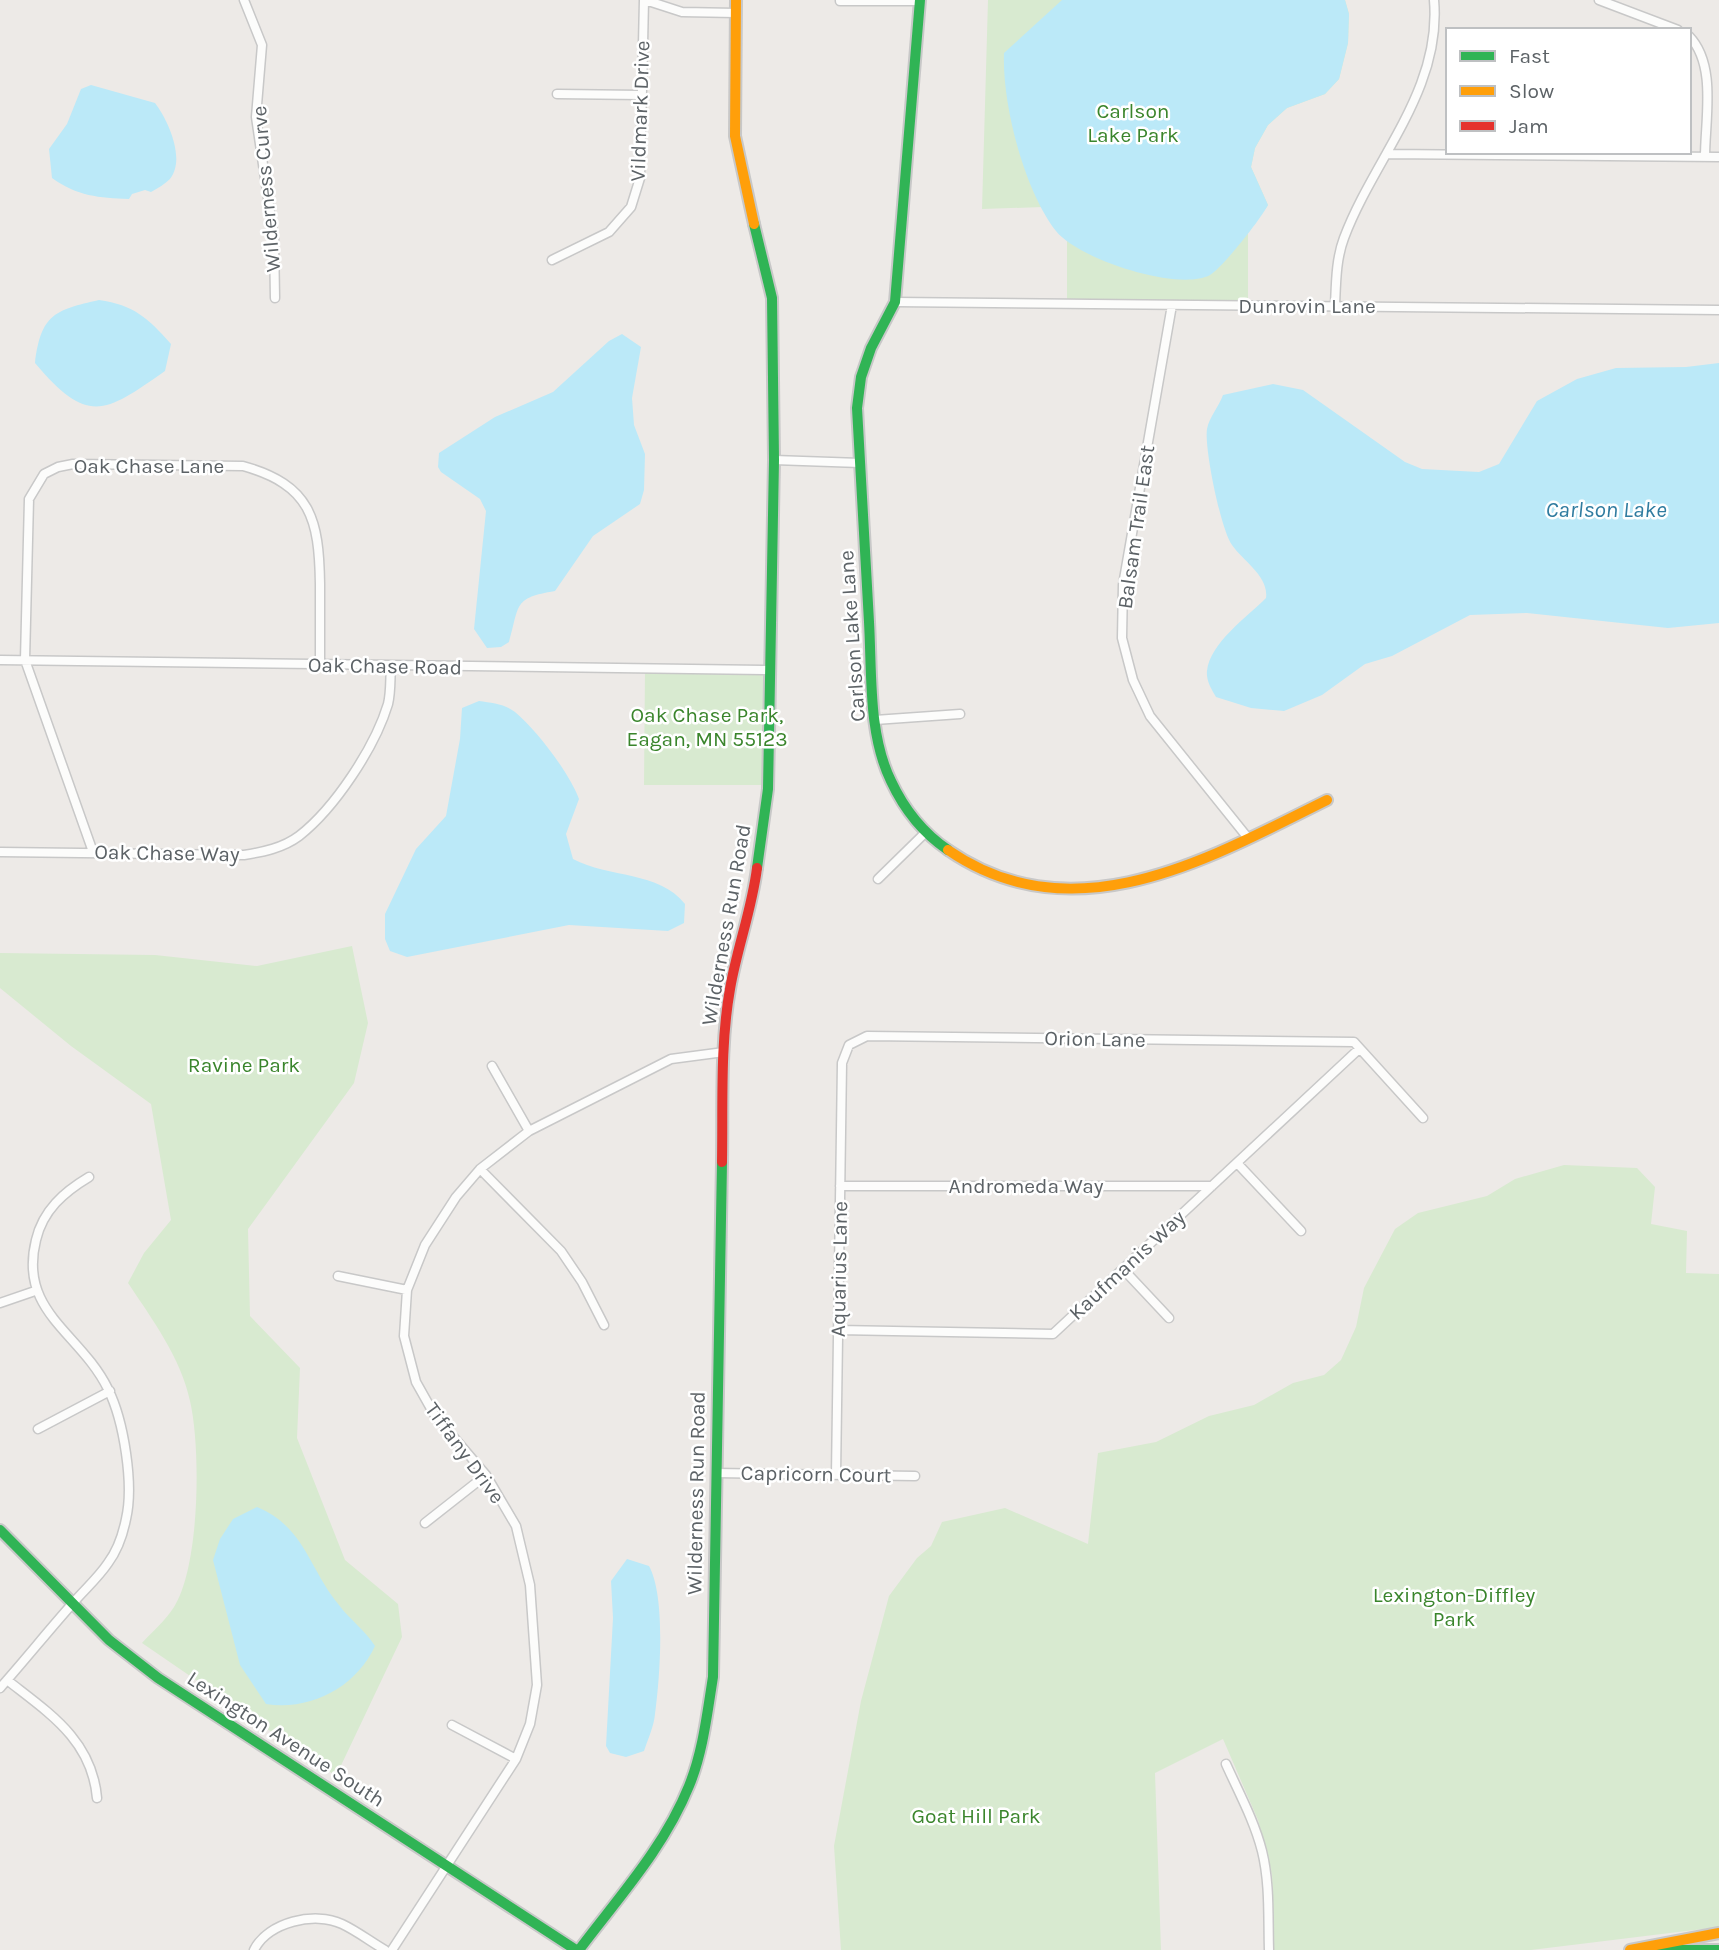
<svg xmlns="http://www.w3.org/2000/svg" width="1719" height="1950" viewBox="0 0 1719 1950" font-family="Karla,sans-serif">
  <rect width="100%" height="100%" fill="#edeae7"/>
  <path fill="#d8ead0" d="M988 0H1345L1349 14 1348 43 1339 79 1325 94 1287 108 1268 125 1255 148 1251 167 1268 205 1248 233V306L1067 304V240L1057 231 1043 207 982 209Z
    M645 669 770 670 768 785H644Z
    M352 946 368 1023 354 1083 248 1229 250 1316 300 1368 297 1438 345 1560 398 1604 402 1637 336 1776 142 1643C152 1632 166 1620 174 1607 200 1566 201 1448 190 1401 181 1358 152 1319 128 1283L144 1253 171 1220 151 1104 71 1046 0 988V953L155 955 257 966Z
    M1564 1165 1637 1168 1655 1187 1651 1224 1687 1231 1686 1273 1719 1274V1927L1531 1950H1274L1272 1875 1258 1820 1223 1739 1155 1773 1161 1950H841L834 1846 861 1701 889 1596 917 1558 931 1546 942 1522 1005 1508 1088 1544 1098 1453 1156 1442 1209 1416 1254 1405 1293 1383 1324 1375 1341 1360 1356 1327 1364 1288 1395 1229 1418 1213 1487 1196 1515 1179Z"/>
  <path fill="#bbe9f8" d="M1062 0H1345L1349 14 1348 43 1339 79 1325 94 1287 108 1268 125 1255 148 1251 167 1268 205C1261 219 1222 268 1210 275 1178 292 1078 259 1056 231 1024 190 1002 104 1004 53Z
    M91 85 155 103C168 120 186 159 170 179 165 184 158 188 151 192L145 190 132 194 129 199C99 198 77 196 52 178L49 149 67 124 81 89Z
    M99 300C134 305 148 318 171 344L165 371C105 413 88 426 35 363 41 314 55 310 99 300Z
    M622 334 641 347 632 398 634 425 645 454 644 490 640 504 593 536 555 591C513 598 520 604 509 642L501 647 487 648 474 629 486 511 480 499 441 472 438 467 439 453 495 417 553 392 609 341Z
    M1719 363V623L1668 628 1527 613 1470 615 1392 656 1365 664 1322 695 1284 711 1251 708 1216 697C1211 689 1206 680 1207 671 1210 643 1247 617 1266 598 1269 576 1243 561 1232 545 1221 530 1204 448 1207 429 1209 418 1219 406 1223 395L1273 384 1303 390 1405 462 1422 469 1479 472 1499 464 1537 401 1577 379 1616 368 1686 367Z
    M479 701C492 703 505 704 515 712 536 729 570 774 579 799L566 834 573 859C609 878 659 871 685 904L684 923 668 931 569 925 407 957 390 951 385 939V914L416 849 446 816 460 739 462 708Z
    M257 1507C305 1527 309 1569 339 1605 350 1620 365 1630 375 1646 356 1687 311 1711 266 1704L240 1665 213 1560 220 1539 233 1519Z
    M627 1559 649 1566C666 1597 660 1677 655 1714 654 1726 648 1739 644 1751L626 1757 610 1753 606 1746 613 1618 611 1581Z"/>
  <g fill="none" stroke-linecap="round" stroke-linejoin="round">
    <defs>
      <path id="street" d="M244 0 262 45 256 117 274 239 275 298
        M645 0 682 12 736 13
        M1599 0 1678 30
        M840 1H920
        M1689 36C1717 65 1705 119 1705 157
        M557 94 642 95
        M1387 154 1719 157
        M552 260 609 232 631 207 640 178 644 0
        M895 302 1719 310
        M1172 305 1123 585 1122 638 1133 680 1150 716 1248 838
        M1335 306C1336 283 1336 259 1344 238 1374 158 1442 90 1434 0
        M774 460 860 463
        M0 660 770 670
        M875 720 960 714
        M0 852 244 855C263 852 283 848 299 836 335 808 375 747 388 704 391 692 390 679 391 666
        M93 852 25 660 29 499 44 474 58 467 73 464 243 466C311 485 319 519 320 584 320 611 320 638 320 666
        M878 879 925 833
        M492 1066 529 1131
        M1237 1163 1301 1231
        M480 1169 561 1251 582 1282 604 1325
        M840 1186H1212
        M1123 1269 1169 1318
        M338 1276 407 1290
        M0 1303 35 1291
        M838 1330 1053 1334 1359 1049
        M38 1429 110 1391
        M716 1473 915 1476
        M836 1475 842 1063 849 1045 867 1036 1354 1042 1423 1118
        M425 1523 486 1475
        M7 1680C49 1713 92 1740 97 1798
        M0 1688C25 1660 48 1631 73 1603 84 1590 98 1578 108 1563 117 1551 123 1534 126 1519 134 1485 124 1421 108 1389 80 1332 18 1312 36 1240 43 1210 64 1192 89 1177
        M452 1725 516 1759
        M1226 1764C1239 1793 1254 1820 1262 1851 1270 1883 1268 1918 1269 1950
        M254 1950C268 1922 315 1911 342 1924 357 1931 371 1942 385 1950
        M392 1950 516 1759 530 1724 537 1685 530 1585 516 1526 486 1475 434 1414 416 1382 404 1336 407 1290 425 1245 456 1197 480 1169 529 1131 671 1059 724 1052"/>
      <path id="fast" d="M920 0 895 302 871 348 861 377 857 408C861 479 865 551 869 622 872 674 868 734 891 781 904 809 923 833 948 850
        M754 224 772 298 774 460 768 789 757 868
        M0 1530 109 1640 158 1678 576 1950
        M579 1950C618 1898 664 1848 689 1786 703 1752 707 1714 713 1677L722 1162
        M1658 1950H1719"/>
      <path id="slow" d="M736 0 735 136 754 224
        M948 850C1074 937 1210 858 1327 800
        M1630 1950 1719 1933"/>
      <path id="jam" d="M722 1162C723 1105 720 1045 730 989 737 948 752 909 757 868"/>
    </defs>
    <use href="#street" stroke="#c8c8c8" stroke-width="11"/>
    <use href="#fast" stroke="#c8c8c8" stroke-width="14"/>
    <use href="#slow" stroke="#c8c8c8" stroke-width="14"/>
    <use href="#jam" stroke="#c8c8c8" stroke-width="14"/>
    <use href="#street" stroke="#fcfcfb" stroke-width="8"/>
    <use href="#fast" stroke="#30b455" stroke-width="10"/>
    <use href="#slow" stroke="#ff9f0a" stroke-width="10"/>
    <use href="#jam" stroke="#e5322d" stroke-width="10"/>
  </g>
  <g text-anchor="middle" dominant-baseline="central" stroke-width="5" stroke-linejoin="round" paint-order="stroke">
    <g font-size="21" fill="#5c6266" stroke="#fff">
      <text transform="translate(640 111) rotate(-88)">Vildmark Drive</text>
      <text transform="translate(266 189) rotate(-95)">Wilderness Curve</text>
      <text x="1307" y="306">Dunrovin Lane</text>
      <text x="149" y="466">Oak Chase Lane</text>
      <text transform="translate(1136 527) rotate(-82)">Balsam Trail East</text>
      <text transform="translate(852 636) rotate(-94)">Carlson Lake Lane</text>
      <text transform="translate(385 666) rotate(1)">Oak Chase Road</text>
      <text transform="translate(167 853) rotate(1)">Oak Chase Way</text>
      <text transform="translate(726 925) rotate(-80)">Wilderness Run Road</text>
      <text transform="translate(1095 1039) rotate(1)">Orion Lane</text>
      <text x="1026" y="1186">Andromeda Way</text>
      <text transform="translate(1127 1265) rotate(-43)">Kaufmanis Way</text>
      <text transform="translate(839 1269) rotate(-89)">Aquarius Lane</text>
      <text transform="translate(465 1453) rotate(54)">Tiffany Drive</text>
      <text transform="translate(816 1474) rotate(1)">Capricorn Court</text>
      <text transform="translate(696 1493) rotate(-89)">Wilderness Run Road</text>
      <text transform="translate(286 1739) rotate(33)">Lexington Avenue South</text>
    </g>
    <g font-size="21" fill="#3a852c" stroke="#fff">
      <text x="1133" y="111">Carlson<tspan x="1133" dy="24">Lake Park</tspan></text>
      <text x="707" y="715">Oak Chase Park,<tspan x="707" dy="24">Eagan, MN 55123</tspan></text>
      <text x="244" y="1065">Ravine Park</text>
      <text x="1454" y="1595">Lexington-Diffley<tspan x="1454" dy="24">Park</tspan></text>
      <text x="976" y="1816">Goat Hill Park</text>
    </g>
    <g font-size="23" font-style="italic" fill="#307ca0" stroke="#fff">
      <text x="1606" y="509">Carlson Lake</text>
    </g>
  </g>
  <rect x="1446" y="28" width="245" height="126" fill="#ffffff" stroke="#bec0c2" stroke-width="2"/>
  <rect x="1460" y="51" width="35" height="10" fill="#30b455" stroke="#bec0c2" stroke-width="2"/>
  <text x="1509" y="63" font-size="21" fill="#5c6266">Fast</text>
  <rect x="1460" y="86" width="35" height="10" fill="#ff9f0a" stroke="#bec0c2" stroke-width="2"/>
  <text x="1509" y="98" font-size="21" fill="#5c6266">Slow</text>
  <rect x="1460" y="121" width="35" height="10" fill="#e5322d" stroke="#bec0c2" stroke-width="2"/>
  <text x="1509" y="133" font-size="21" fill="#5c6266">Jam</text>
</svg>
